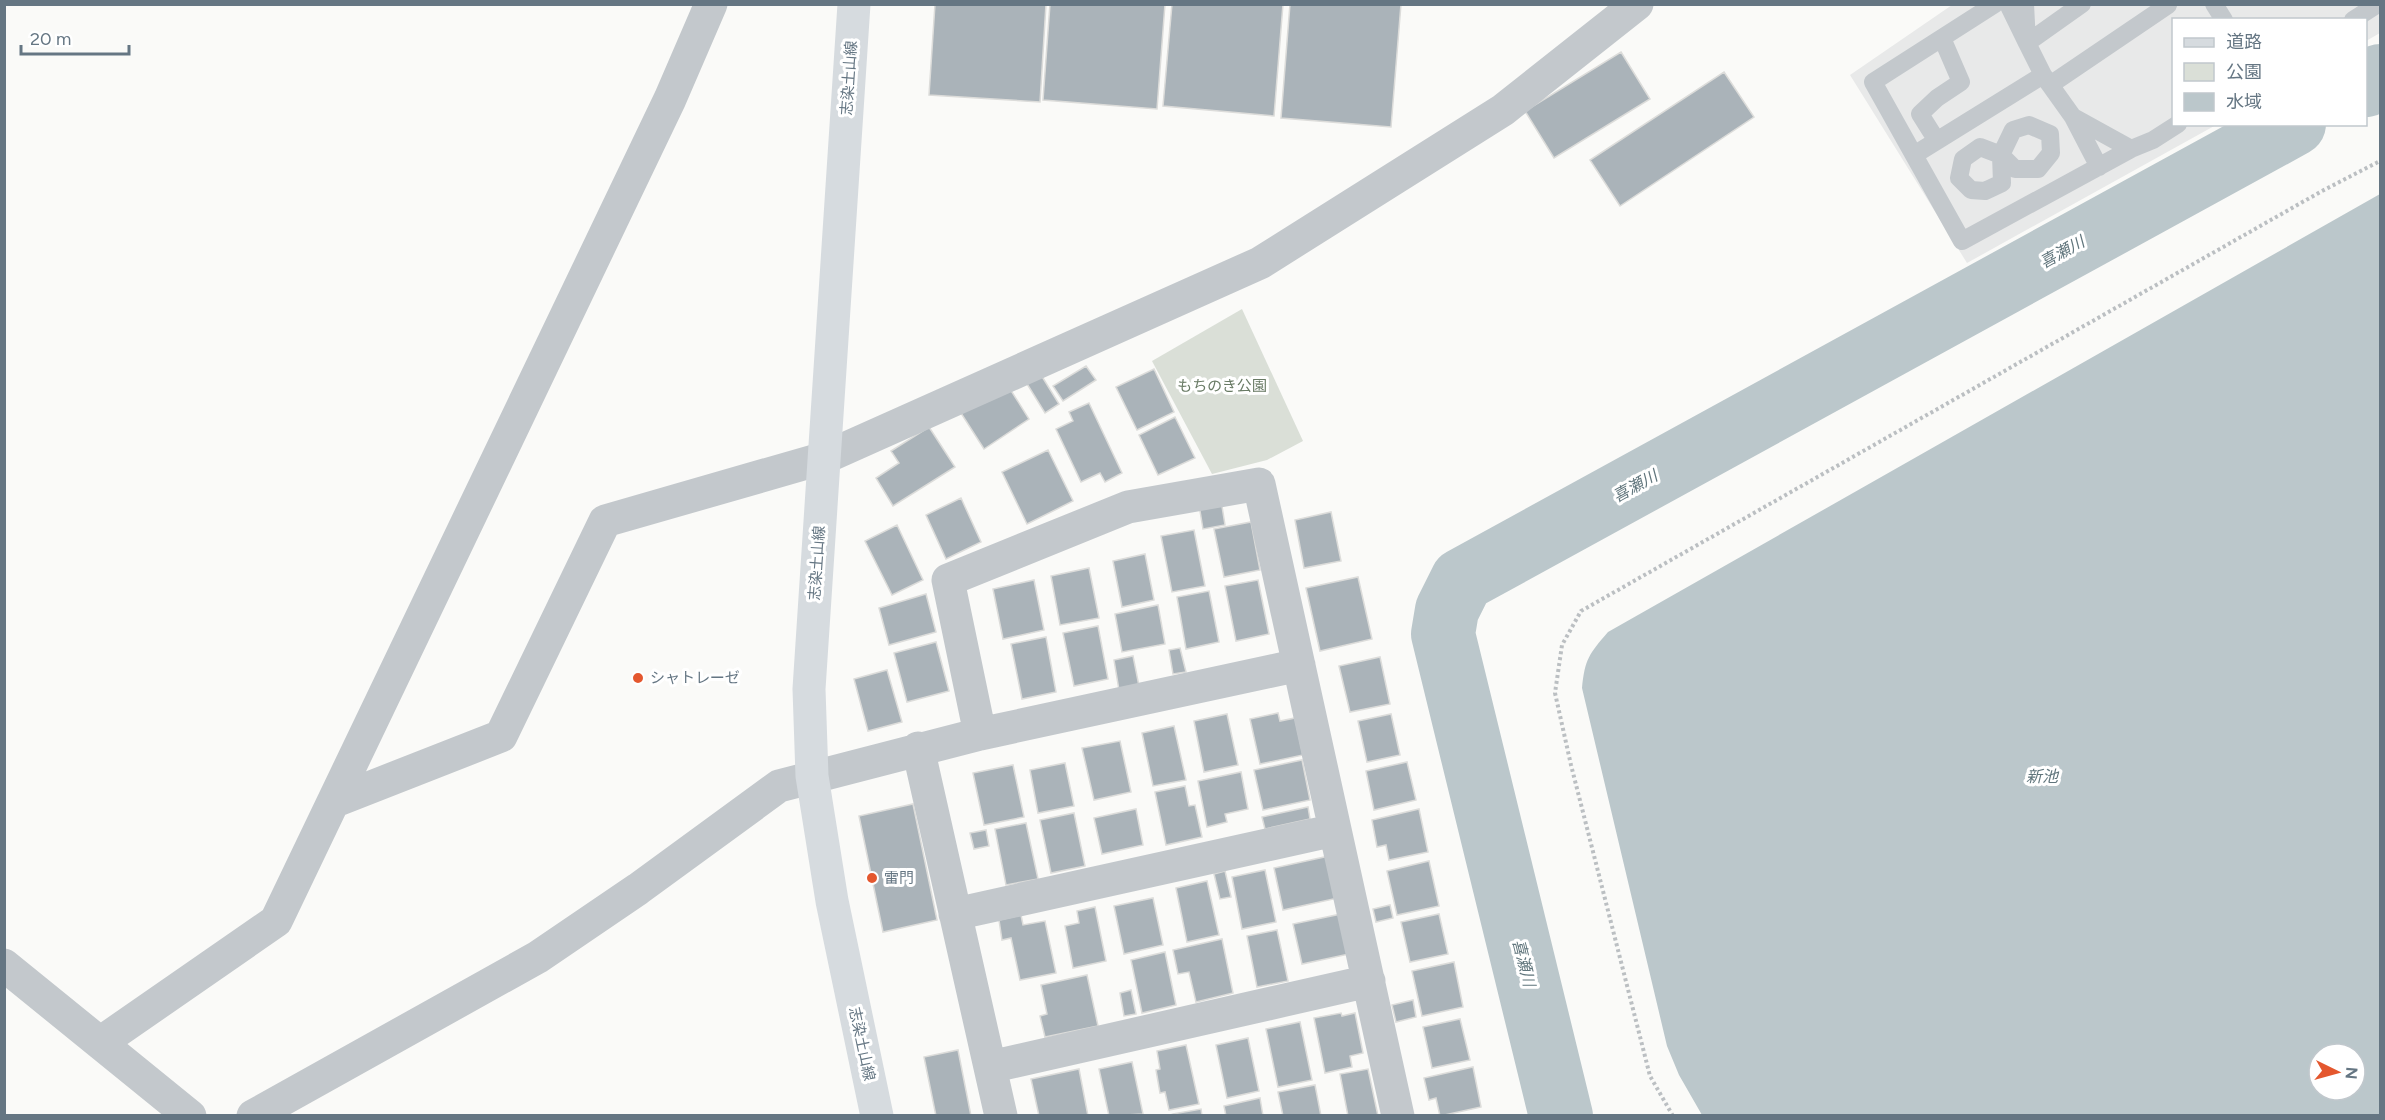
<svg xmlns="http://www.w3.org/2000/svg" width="2385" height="1120" viewBox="0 0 2385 1120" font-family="Figtree,'Noto Sans JP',sans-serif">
  <rect width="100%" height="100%" fill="#fafaf8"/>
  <path fill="#e8e9e9" d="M1952 5H2380V33L2366 41V20H2174V124L2216 125 1967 263 1850 75Z"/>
  <path fill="#dadfd7" d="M1242 309 1303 441 1267 460 1212 474 1152 361Z"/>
  <path fill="#bbc7cb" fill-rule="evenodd" d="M2380 194V1115H1702L1679 1075 1667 1046 1582 688C1585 659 1589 654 1608 632ZM2319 1054H2355V1090H2319Z"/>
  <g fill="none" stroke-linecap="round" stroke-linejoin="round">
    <path stroke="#bbc7cb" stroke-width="64" d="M2366 85 2380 76
      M1561 1116 1443 634 1447 610 1462 580 2294 124"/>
  </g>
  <path fill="#aab3b9" stroke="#dcdcda" stroke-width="1.5" d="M935 4H1046L1040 102 929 95Z
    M1050 4H1165L1157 109 1043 100Z
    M1172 4H1283L1274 116 1163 106Z
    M1290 4H1401L1391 127 1281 118Z
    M1621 52 1650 99 1554 158 1525 111Z
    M1724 72 1754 117 1620 206 1590 160Z
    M1086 366 1096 380 1063 401 1053 386Z
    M1154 369 1174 412 1137 430 1116 387Z
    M1038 370 1059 404 1045 413 1024 379Z
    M1005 381 1029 419 984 449 959 410Z
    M1089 403 1122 473 1105 482 1100 473 1081 482 1056 429 1073 421 1069 412Z
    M1175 417 1195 458 1158 475 1139 435Z
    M929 427 955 467 893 506 876 478 899 463 891 451Z
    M1048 450 1073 501 1027 524 1002 472Z
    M961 498 981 542 946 559 926 515Z
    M1221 500 1225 525 1203 529 1199 505Z
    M1331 512 1341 561 1304 568 1295 520Z
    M1251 522 1260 570 1224 577 1214 529Z
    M897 525 923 580 892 595 865 541Z
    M1194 530 1205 586 1172 592 1161 536Z
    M1145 554 1154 600 1122 607 1113 561Z
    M1089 568 1099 618 1060 625 1051 576Z
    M1358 577 1372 639 1320 651 1306 588Z
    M1034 580 1044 630 1003 639 993 589Z
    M1258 580 1269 634 1236 641 1225 586Z
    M1209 591 1219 642 1186 649 1177 597Z
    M926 594 936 632 889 645 879 608Z
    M1158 605 1165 644 1122 652 1115 614Z
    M1098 626 1108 679 1074 686 1063 633Z
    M1046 637 1056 692 1022 699 1011 644Z
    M936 642 949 691 907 702 894 653Z
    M1180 648 1186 672 1173 674 1169 650Z
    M1133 656 1139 686 1119 690 1114 660Z
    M1380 657 1390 704 1350 712 1339 666Z
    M887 670 902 722 868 731 854 679Z
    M1278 713 1280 721 1295 718 1303 755 1260 764 1250 719Z
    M1227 714 1238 765 1204 772 1194 721Z
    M1391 714 1400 755 1367 762 1358 721Z
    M1174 726 1186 780 1153 786 1142 733Z
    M1120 741 1131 792 1094 800 1082 748Z
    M1302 760 1310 800 1263 810 1254 770Z
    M1407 762 1416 800 1374 810 1366 771Z
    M1065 763 1074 806 1038 813 1030 770Z
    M1013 765 1024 817 984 825 973 773Z
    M1241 772 1248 809 1225 814 1227 822 1207 827 1198 781Z
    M1185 786 1189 806 1195 805 1202 837 1166 845 1155 792Z
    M913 804 937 920 883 932 859 816Z
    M1308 807 1310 819 1265 829 1262 817Z
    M1136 809 1143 845 1102 854 1094 818Z
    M1419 809 1428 852 1389 860 1386 845 1377 847 1372 820Z
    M1074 813 1085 866 1051 873 1040 820Z
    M1026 823 1038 879 1006 885 995 829Z
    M986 830 989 846 974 849 970 833Z
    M1329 856 1338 898 1283 910 1274 868Z
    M1429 861 1439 906 1397 915 1387 871Z
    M1265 870 1276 922 1242 929 1232 877Z
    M1225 871 1231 897 1220 899 1214 874Z
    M1207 881 1219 935 1187 942 1176 888Z
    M1153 898 1163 945 1124 954 1114 906Z
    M1390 905 1393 918 1376 922 1373 909Z
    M1095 907 1106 961 1073 968 1065 926 1079 923 1077 911Z
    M1341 914 1349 954 1302 964 1293 924Z
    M1439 914 1448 954 1410 962 1401 922Z
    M1021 915 1023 925 1045 921 1056 973 1020 980 1011 938 1002 940 999 920Z
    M1277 930 1288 981 1257 987 1247 936Z
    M1222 939 1233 993 1196 1002 1189 972 1178 974 1173 950Z
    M1165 952 1176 1005 1142 1013 1131 960Z
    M1454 962 1463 1007 1422 1016 1412 971Z
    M1087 975 1098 1026 1045 1037 1040 1016 1047 1014 1041 985Z
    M1131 990 1136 1014 1124 1016 1120 993Z
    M1413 1000 1416 1017 1396 1022 1392 1005Z
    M1341 1013 1342 1016 1355 1013 1363 1053 1350 1056 1352 1067 1325 1073 1314 1018Z
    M1460 1019 1470 1060 1432 1068 1423 1027Z
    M1300 1022 1312 1080 1278 1087 1266 1029Z
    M1248 1038 1259 1091 1227 1098 1216 1045Z
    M1186 1045 1199 1104 1169 1110 1165 1092 1160 1093 1156 1070 1160 1069 1157 1051Z
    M958 1050 971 1116H936L924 1057Z
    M1132 1062 1143 1114 1109 1116 1099 1069Z
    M1473 1067 1481 1107 1440 1116 1436 1098 1429 1100 1424 1078Z
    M1079 1069 1088 1116H1039L1031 1079Z
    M1368 1069 1378 1116H1348L1340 1074Z
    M1315 1085 1321 1116H1283L1278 1092Z
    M1260 1098 1263 1116H1226L1224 1106Z
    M1201 1109 1202 1116H1168L1173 1114Z"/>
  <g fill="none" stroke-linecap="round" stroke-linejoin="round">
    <path stroke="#bbbfc2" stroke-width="4" stroke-dasharray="3 3" stroke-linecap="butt" d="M1673 1116 1650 1076 1571 765 1555 693 1562 645 1581 611 2322 191 2380 161"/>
    <path stroke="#c3c8cc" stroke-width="18" d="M1995 4 1873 82 1962 241 2131 149
      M2008 4 2027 43 2082 4
      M2025 4 2027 43 2043 75 2073 117 2131 149 2153 140 2178 124
      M2214 4 2224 20
      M2353 20 2378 4
      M2050 85 2168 5
      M2073 117 2099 167
      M1937 141 1920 114 1937 98 1961 82 1942 38
      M1914 155 2043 75
      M2001 155 2002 183 1985 191 1971 190 1959 178 1963 159 1980 147 2001 155 2015 169H2038L2051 153 2050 134 2029 125 2013 130 2001 155"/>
    <path stroke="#c3c8cc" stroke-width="33" d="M980 734 948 580 1128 507 1259 484 1398 1116
      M918 748 1001 1116
      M333 802 501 736 605 521 824 458 1260 263 1503 110 1637 4
      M955 914 1335 830
      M4 965 190 1116
      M100 1043 276 921 670 99 711 4
      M990 1067 1369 981
      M253 1116 538 957 638 889 779 786 980 734 1299 665"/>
    <path stroke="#d6dbdf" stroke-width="33" d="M854 4 809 689 812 776 832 901 877 1116"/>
  </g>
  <g fill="#e4572e" stroke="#fff" stroke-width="2">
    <circle cx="638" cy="678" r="6"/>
    <circle cx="872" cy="878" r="6"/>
  </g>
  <g text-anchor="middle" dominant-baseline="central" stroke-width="6" stroke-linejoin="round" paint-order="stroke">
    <g font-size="15" fill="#657683" stroke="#fff">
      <text transform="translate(849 78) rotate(-86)">志染土山線</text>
      <text transform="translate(817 563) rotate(-86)">志染土山線</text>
      <text transform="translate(862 1044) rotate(78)">志染土山線</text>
    </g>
    <g font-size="15" fill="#687a64" stroke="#fff">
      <text x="1222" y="386">もちのき公園</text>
    </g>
    <g font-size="15" fill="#657683" stroke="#fff" text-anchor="start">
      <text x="650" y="678">シャトレーゼ</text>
      <text x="884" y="878">雷門</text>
    </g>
    <g font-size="16" font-style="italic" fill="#60757c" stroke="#fff">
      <text transform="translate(2062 252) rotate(-29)">喜瀬川</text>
      <text transform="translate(1635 486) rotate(-29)">喜瀬川</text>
      <text x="2042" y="776">新池</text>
      <text transform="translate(1524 963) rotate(76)">喜瀬川</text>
    </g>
  </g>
  <rect width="2385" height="1120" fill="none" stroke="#657683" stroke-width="12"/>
  <rect x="2172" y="18" width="195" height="108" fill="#ffffff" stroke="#c1c8cd" stroke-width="1.5"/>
  <rect x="2184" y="38" width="30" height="9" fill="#d6dbdf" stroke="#c1c8cd" stroke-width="1.5"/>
  <text x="2226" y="48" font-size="18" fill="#657683">道路</text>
  <rect x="2184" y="63" width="30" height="18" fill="#dadfd7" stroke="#c1c8cd" stroke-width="1.5"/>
  <text x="2226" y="78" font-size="18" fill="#657683">公園</text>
  <rect x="2184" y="93" width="30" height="18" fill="#bbc7cb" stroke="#c1c8cd" stroke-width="1.5"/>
  <text x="2226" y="108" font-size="18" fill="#657683">水域</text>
  <g transform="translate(2337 1072) rotate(95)"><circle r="28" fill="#ffffff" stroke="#c1c8cd" stroke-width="1.5"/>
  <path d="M0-4.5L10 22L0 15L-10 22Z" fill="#e4572e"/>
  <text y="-9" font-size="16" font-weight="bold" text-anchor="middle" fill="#657683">N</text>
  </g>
  <path d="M21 45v9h108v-9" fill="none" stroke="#657683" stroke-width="3"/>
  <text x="30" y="45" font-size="18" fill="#657683" stroke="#ffffff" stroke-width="4.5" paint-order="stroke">20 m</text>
</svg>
